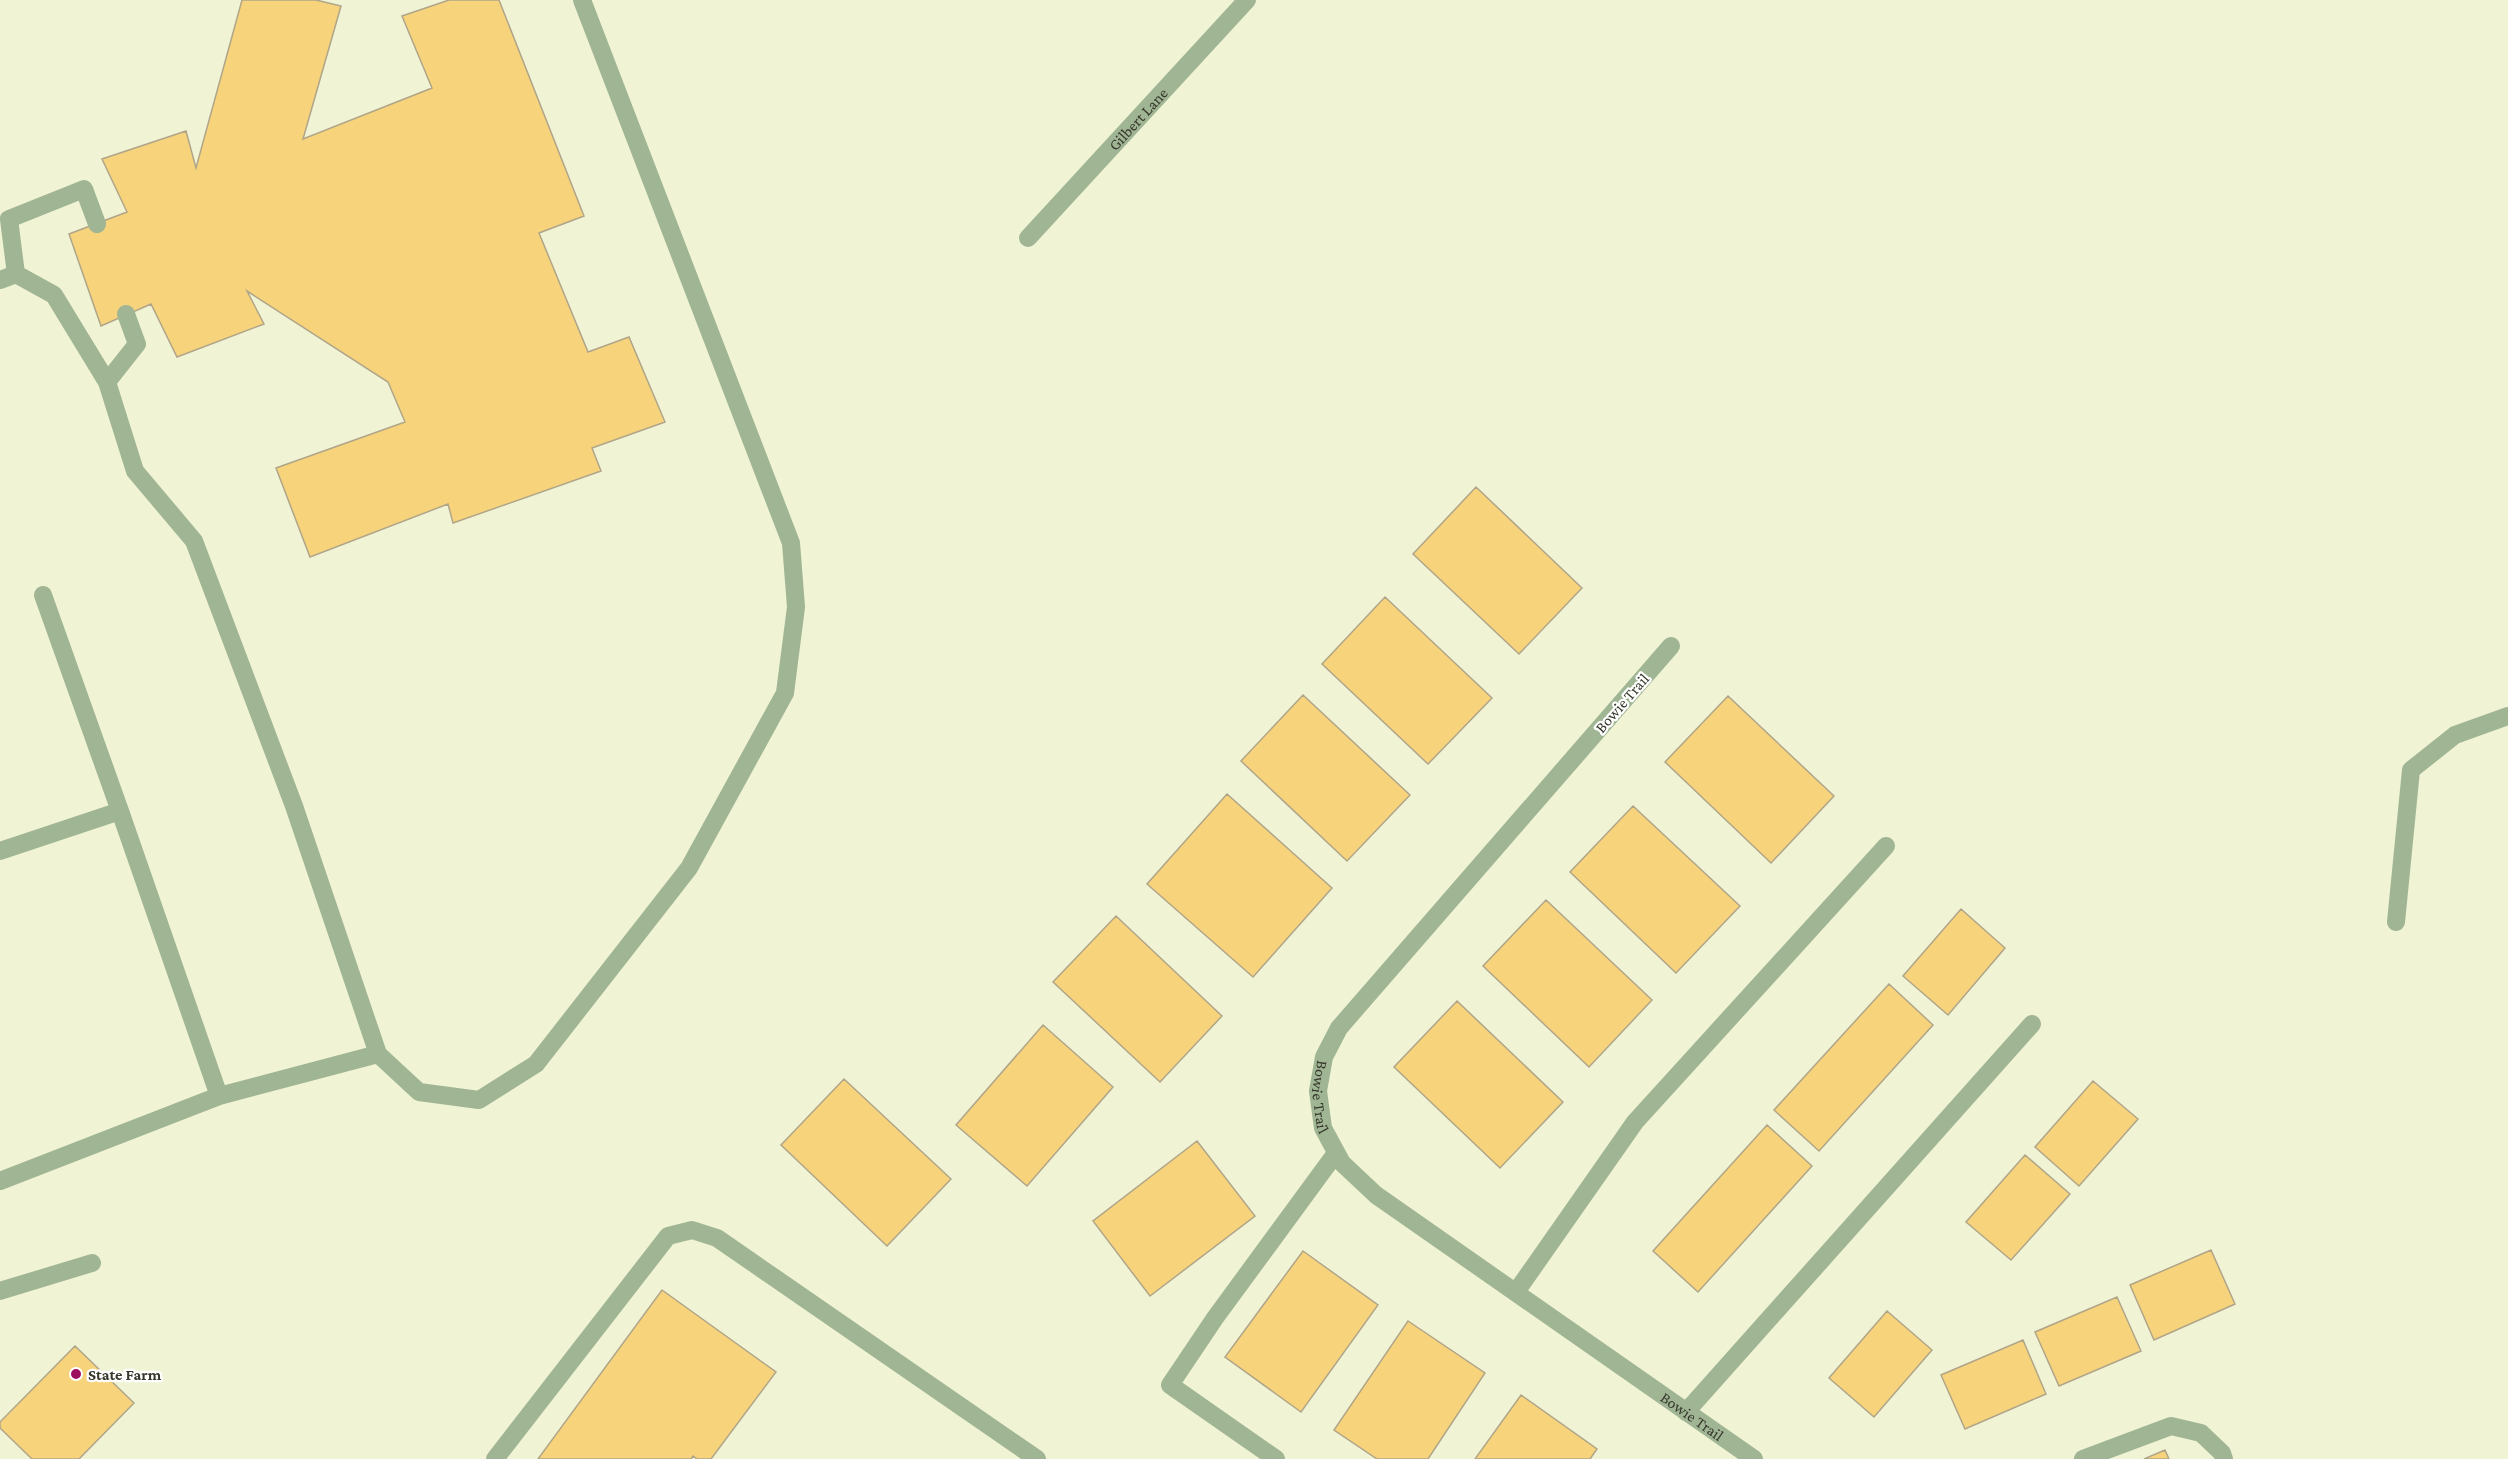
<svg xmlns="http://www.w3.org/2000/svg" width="2508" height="1459" viewBox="0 0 2508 1459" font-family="'Crimson Pro',serif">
  <rect width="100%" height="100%" fill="#f0f3d4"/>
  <path fill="#f7d47b" stroke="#b0a589" stroke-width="1.5" d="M242 0H316L341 6 303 139 432 88 402 16 449 0H499L584 216 539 233 588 352 629 337 665 422 592 448 601 471 453 523 448 504 310 557 276 468 405 422 388 382 247 291 264 324 177 357 151 304 101 326 69 234 127 212 102 159 186 131 196 168Z
    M1476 487 1582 588 1519 654 1413 554Z
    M1385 597 1492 698 1428 764 1322 664Z
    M1303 695 1410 795 1347 861 1241 761Z
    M1728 696 1834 796 1771 863 1665 762Z
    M1227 794 1332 888 1253 977 1147 884Z
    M1633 806 1740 906 1676 973 1570 872Z
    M1546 900 1652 1000 1589 1067 1483 966Z
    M1961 909 2005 948 1948 1015 1903 976Z
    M1116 916 1222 1016 1160 1082 1053 982Z
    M1889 984 1933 1025 1819 1151 1774 1110Z
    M1457 1001 1563 1102 1500 1168 1394 1067Z
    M1043 1025 1113 1087 1027 1186 956 1125Z
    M844 1079 951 1179 887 1246 781 1145Z
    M2093 1081 2138 1119 2079 1186 2035 1147Z
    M1767 1125 1812 1166 1698 1292 1653 1251Z
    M1197 1141 1255 1216 1150 1296 1093 1221Z
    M2025 1155 2070 1194 2011 1260 1966 1222Z
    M2211 1250 2235 1304 2154 1340 2130 1285Z
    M1303 1251 1378 1305 1301 1412 1225 1357Z
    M662 1290 776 1372 711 1459H697L693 1456 691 1459H538Z
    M2117 1297 2141 1351 2059 1386 2035 1332Z
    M1887 1311 1932 1350 1874 1417 1829 1378Z
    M1408 1321 1485 1373 1428 1459H1377L1334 1430Z
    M2023 1340 2046 1394 1965 1429 1941 1375Z
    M75 1346 134 1403 79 1459H32L0 1428V1422Z
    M1521 1395 1597 1449 1590 1459H1475Z
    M2165 1450 2169 1459H2144Z"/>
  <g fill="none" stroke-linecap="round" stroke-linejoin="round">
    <path stroke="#9fb594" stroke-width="18" d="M16 274 9 219 84 189 97 224
      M0 280 16 274 54 295 107 382 135 471 194 541 294 806 378 1054
      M107 382 137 344 126 314
      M43 595 120 811
      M0 851 120 811 219 1096 0 1181
      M2396 922 2411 770 2455 735 2508 716
      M219 1096 378 1054 419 1092 479 1100 536 1064 689 868 785 693 796 607 791 543 582 0
      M0 1291 92 1263
      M1516 1292 1635 1122 1886 846
      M1686 1412 2032 1024
      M495 1459 668 1236 692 1230 717 1238 1037 1459
      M1276 1459 1170 1385 1215 1318 1336 1153
      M2083 1459 2171 1426 2201 1433 2222 1453 2224 1459"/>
    <g stroke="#9fb594" stroke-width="18">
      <path id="s1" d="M1028 238 1247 0"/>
      <path id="s2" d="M1671 646 1339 1028 1324 1057 1318 1091 1323 1128 1342 1163 1376 1195 1754 1459"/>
    </g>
  </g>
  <circle fill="#9d105d" stroke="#fff" stroke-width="2" cx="76" cy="1374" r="6"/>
  <g text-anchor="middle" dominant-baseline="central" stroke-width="4.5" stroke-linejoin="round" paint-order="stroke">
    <g font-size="16" fill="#37382b" stroke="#fff">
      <text stroke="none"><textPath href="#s1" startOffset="162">Gilbert Lane</textPath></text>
      <text transform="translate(1622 703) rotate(-49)">Bowie Trail</text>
      <text stroke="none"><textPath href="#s2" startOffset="579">Bowie Trail</textPath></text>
      <text stroke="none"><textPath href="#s2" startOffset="1083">Bowie Trail</textPath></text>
    </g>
    <g font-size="16" font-weight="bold" fill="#37382b" stroke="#fff" text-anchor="start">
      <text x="88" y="1374">State Farm</text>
    </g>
  </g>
</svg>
